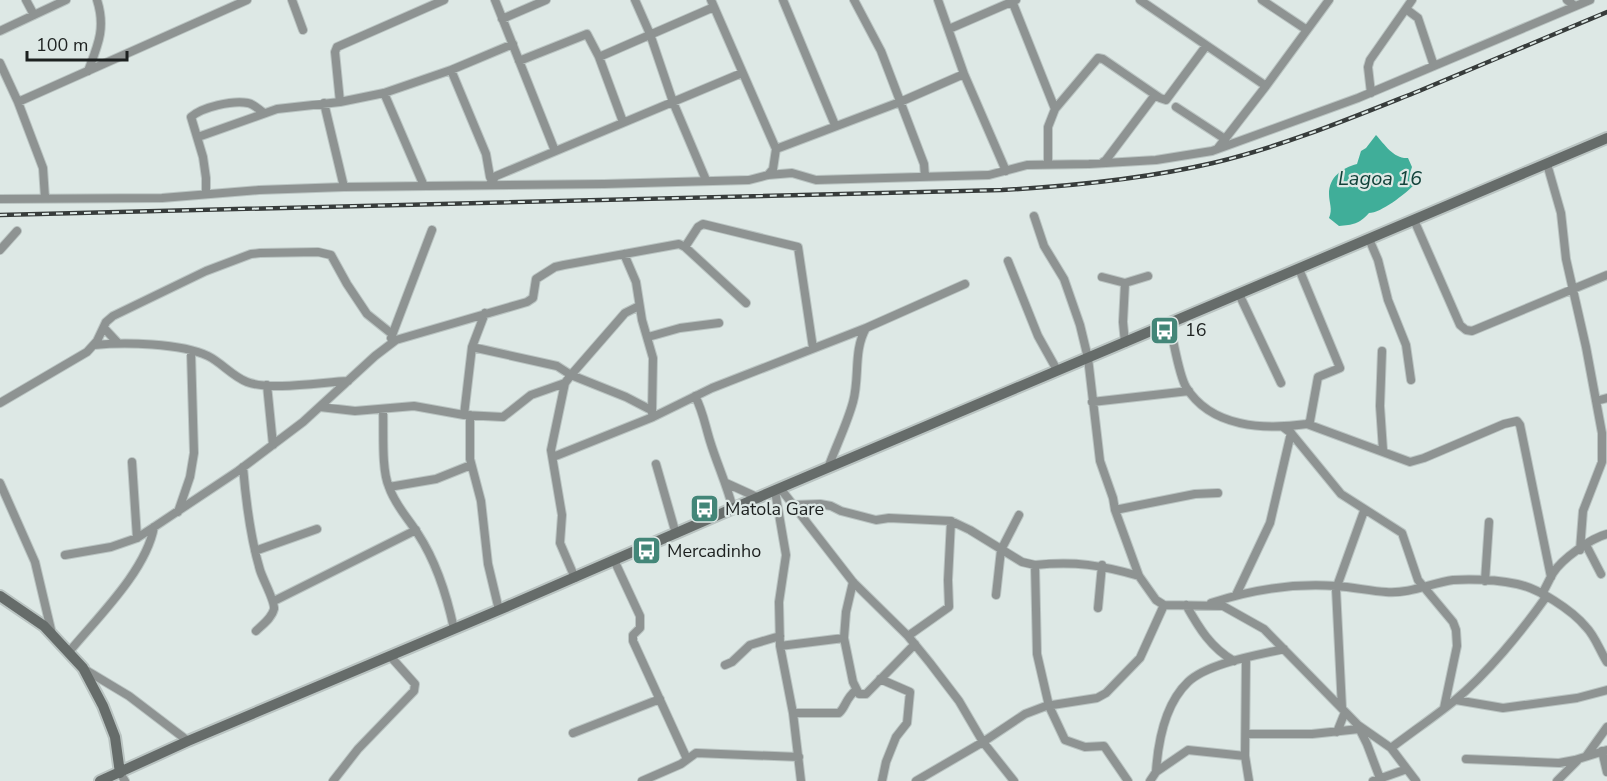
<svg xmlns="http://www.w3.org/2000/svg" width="1607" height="781" viewBox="0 0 1607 781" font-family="'Nunito Sans',sans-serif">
  <rect width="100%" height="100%" fill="#dde8e5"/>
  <path fill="#40ae99" d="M1376 135C1385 145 1394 159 1408 158L1412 167 1410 173 1414 185C1405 194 1381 213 1369 213 1359 224 1353 225 1339 226L1329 218C1333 209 1329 203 1329 194 1329 177 1342 168 1357 164L1361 151 1366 148Z"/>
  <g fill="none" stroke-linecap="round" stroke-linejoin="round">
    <defs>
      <path id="street" d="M26 0 34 15
        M292 0 303 30
        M495 0 555 151
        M635 0 650 34 673 102 706 180
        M711 0 776 149 773 169 768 175
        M783 0 835 125
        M854 0 881 51 924 164 925 177
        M938 0 964 74 1006 171
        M1140 0 1266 86
        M1262 0 1307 30
        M1567 0 1575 6
        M1012 1 1055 109 1048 127V164
        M1406 9 1418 18 1434 66
        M502 19 546 0
        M949 29 1016 0
        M0 31 66 0
        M599 57 714 7
        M519 61 587 34 599 57 623 122
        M0 63 18 102 43 168 45 198
        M451 70 486 154 490 177
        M88 71C98 45 106 28 97 0
        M384 93 424 186
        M1371 93 1368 67 1370 60 1412 0
        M18 102 247 0
        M340 102 335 52 337 47 444 0
        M324 103 344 187
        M1176 107 1225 139
        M1055 109 1098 58 1103 59 1160 98 1166 100 1206 46
        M198 137 277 109 340 102 384 93 451 70 513 44
        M1218 148 1266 86 1329 0
        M776 149 900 102 964 74
        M1103 162 1106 160 1155 95
        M1547 164 1561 213 1566 259 1586 347 1602 433V462L1583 511 1580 550
        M489 185 496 176 742 73
        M206 194V178L203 157 191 117C202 107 233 100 248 103 254 104 259 110 264 113
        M0 199 162 198 259 190 344 187 604 184 749 180 768 175 792 173 816 180 989 175 1027 165 1089 164 1156 160 1212 151 1358 98 1590 0
        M1034 216 1044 246 1064 279 1080 325 1088 358 1100 461 1113 498 1115 510 1139 576 1156 600 1164 605 1223 606 1264 629 1357 724 1367 744 1381 781
        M1414 220 1460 325 1466 330 1472 331 1607 275
        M1369 239 1378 260 1388 300 1406 345 1411 380
        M685 247 698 227 703 224 798 247 813 348
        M0 250 17 231
        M624 254 636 282 642 320 653 358 652 413
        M1008 261 1038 336 1057 370
        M1102 277 1125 283
        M1239 294 1281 383
        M1169 324C1174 340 1178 373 1186 387 1211 428 1265 430 1307 424L1310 421 1318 377 1340 368 1299 269
        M104 328 117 342
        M648 337 680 328 719 323
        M391 338 432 230
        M1125 343 1123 322 1125 283 1148 276
        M94 345C124 342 181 343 208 356 222 363 232 376 247 382 270 391 323 382 348 381
        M472 347 557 366 571 375 626 397 651 410
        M1382 351 1380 406 1383 450
        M267 385 273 445
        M695 396C703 411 705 425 710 441 717 464 727 485 733 509
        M1596 401 1607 398
        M1092 402 1189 391
        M0 403 87 352 97 341 106 322 113 316 206 271 251 254 260 253 318 252 331 255 347 284 367 314 392 334
        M320 407 355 411 414 406 464 415 503 417 531 395 565 383
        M383 409C384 430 381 469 389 487 395 505 408 518 418 534 437 563 447 596 454 629
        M464 415 472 347 485 313
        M470 415V459L481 501 488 564 499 610
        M1307 424 1410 462 1424 458 1504 424 1517 421 1520 425 1551 577
        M1283 427 1291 433 1341 494 1402 533 1418 580 1453 622 1456 630 1457 646 1444 708
        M553 457 653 417 712 388 866 328
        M132 462 137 538
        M656 464 676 534
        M243 467C246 503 250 536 260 570 263 580 275 601 274 609 272 618 262 625 256 631
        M828 468C836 446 847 424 853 402 860 377 853 351 866 328L965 284
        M0 483 35 562 52 634
        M726 483 759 498
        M389 487 436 479 471 465
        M780 488 853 582 908 636 930 663 959 701 983 742 1014 781
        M775 491 786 555 779 602 780 646 793 713 801 781
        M793 505 820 504 831 506 841 511 876 520 889 518 951 521 970 530 1022 562 1035 565 1037 654 1049 706 1065 740 1085 747 1104 746 1128 781
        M1115 510 1195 494 1218 493
        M178 512 190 477 194 453 191 352
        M1586 545 1601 574
        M255 551 317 529
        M65 555 111 547 137 538 154 527 238 471 303 422 375 356 396 340 527 302 533 298 536 279 555 267 564 265 679 244 685 247 746 303
        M614 560 640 616V628L633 635V641L687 759
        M1035 565C1075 561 1101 565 1139 576
        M575 578 560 543 562 515 551 450 565 383 571 375 625 313 639 306
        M1485 581 1489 522
        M853 582 846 612 844 638 853 682 859 694H866L915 644
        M1542 594C1546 587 1549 580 1553 573 1562 559 1591 538 1607 534
        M996 595 1001 550 1019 515
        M1236 595 1270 523 1291 433
        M274 601 416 530
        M1211 603C1253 589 1292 583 1336 586 1353 587 1370 591 1386 592 1410 594 1431 583 1453 580 1474 579 1497 580 1517 584 1538 588 1572 610 1586 627 1595 636 1600 651 1607 662
        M1186 605C1199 628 1211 648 1234 661
        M1098 608 1102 565
        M908 636 949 607 948 580 951 521
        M780 646 844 638
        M69 652C97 618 146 571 154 527
        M1246 658 1245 756 1249 781
        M725 665 732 662 750 645 780 636
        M84 669 129 696 188 741
        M880 679 910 692 907 723 896 737 886 762 882 781
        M1456 700 1503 708 1577 698 1607 690
        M1342 708 1336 589 1364 511
        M793 713H839C846 707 845 699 856 690
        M1358 725 1391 748 1416 781
        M1337 732 1345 712
        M573 733 660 699
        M1246 734H1312L1359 729
        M1391 748C1412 732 1434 717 1454 701 1487 674 1522 631 1546 597
        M1602 751 1607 772
        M1587 755 1607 727
        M1466 759 1559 763 1575 760 1607 750
        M1156 772C1158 742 1165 704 1188 682 1208 663 1258 655 1284 649
        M120 773 125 781
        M333 781 358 749 414 691 415 684 390 656
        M642 781 681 764 696 753 799 757
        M916 781 983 742 1025 714 1046 706 1097 698 1106 693 1140 658 1164 605
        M1150 781 1156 772 1188 750 1245 756
        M1373 781 1407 769
        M1557 781 1577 761"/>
      <path id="secondary" d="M0 596 44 626 83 668 103 706 115 737 120 773
        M100 781 188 741 499 610 780 488 1607 138"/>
    </defs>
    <use href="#street" stroke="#bac4c2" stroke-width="10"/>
    <use href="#secondary" stroke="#bac4c2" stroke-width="14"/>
    <use href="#street" stroke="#8e9392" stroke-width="8"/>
    <use href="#secondary" stroke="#666c6a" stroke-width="10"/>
    <defs>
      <path id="rail" d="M0 215 1002 190C1074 186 1144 179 1213 163 1284 146 1351 118 1419 91 1482 65 1544 38 1607 12"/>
    </defs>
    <use href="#rail" stroke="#373c3b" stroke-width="4.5"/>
    <use href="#rail" stroke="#dde8e5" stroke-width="2" stroke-dasharray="7" stroke-linecap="butt"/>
  </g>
  <defs>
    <symbol id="bus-square" viewBox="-11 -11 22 22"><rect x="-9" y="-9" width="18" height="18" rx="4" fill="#438678" stroke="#dde8e5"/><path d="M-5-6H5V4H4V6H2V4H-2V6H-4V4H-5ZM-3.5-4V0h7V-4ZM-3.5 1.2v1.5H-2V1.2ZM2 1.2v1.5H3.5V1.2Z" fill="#fff"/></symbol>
  </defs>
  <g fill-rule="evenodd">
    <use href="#bus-square" x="1148" y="314" width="33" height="33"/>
    <use href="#bus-square" x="688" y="492" width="33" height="33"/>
    <use href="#bus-square" x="630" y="534" width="33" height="33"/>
  </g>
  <g text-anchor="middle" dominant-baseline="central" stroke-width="4.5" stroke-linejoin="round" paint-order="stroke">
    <g font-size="18" fill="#1d2120" stroke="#dde8e5" text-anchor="start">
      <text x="1185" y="330">16</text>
      <text x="725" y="509">Matola Gare</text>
      <text x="667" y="551">Mercadinho</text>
    </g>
    <g font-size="20" font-style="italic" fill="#12423a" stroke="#dde8e5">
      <text x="1380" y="178">Lagoa 16</text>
    </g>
  </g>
  <path d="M27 51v9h100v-9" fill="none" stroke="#1d2120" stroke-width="3"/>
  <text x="36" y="51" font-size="18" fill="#1d2120" stroke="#dde8e5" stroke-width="4.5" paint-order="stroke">100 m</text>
</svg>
